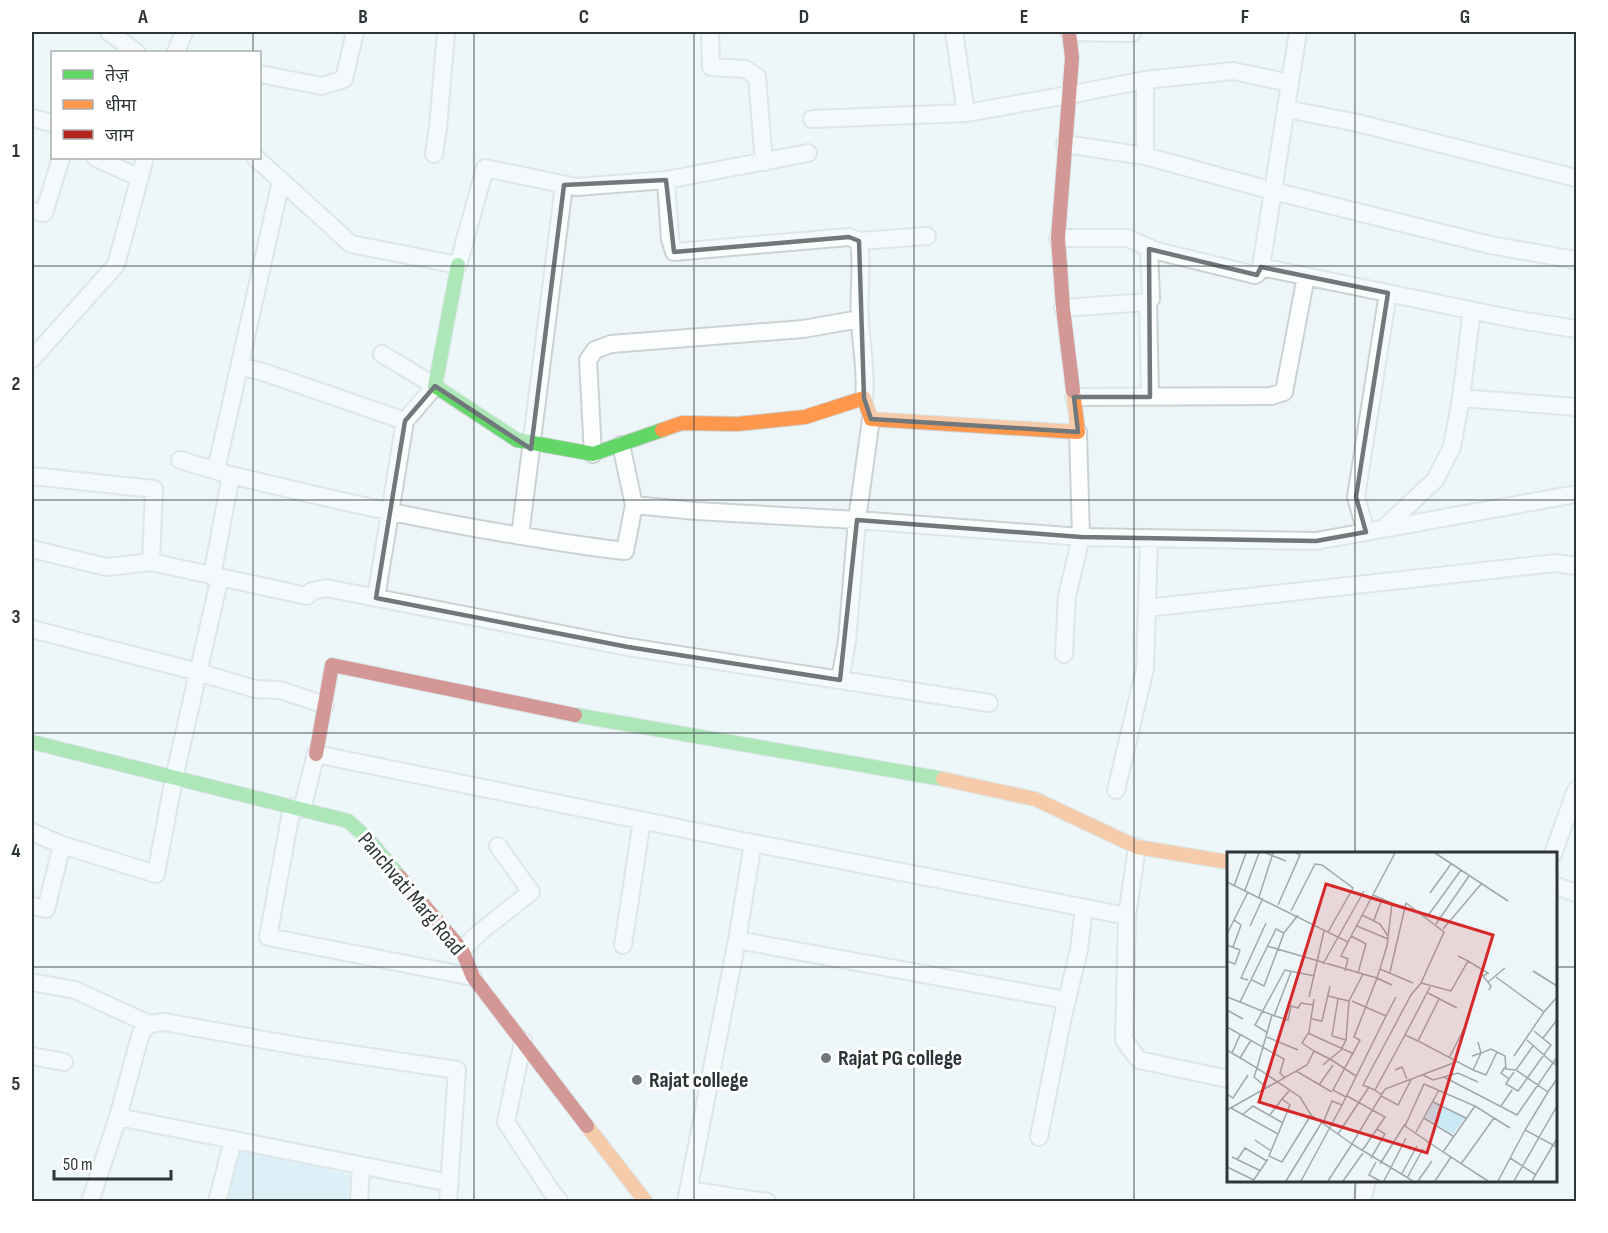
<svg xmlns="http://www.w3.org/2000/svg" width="1608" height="1233" viewBox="0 0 1608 1233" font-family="'Sofia Sans Condensed','Noto Sans Devanagari',sans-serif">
  <rect width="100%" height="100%" fill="#edf5f8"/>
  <path fill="#c9e9f7" d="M240 1149 351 1175 350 1201 226 1202Z"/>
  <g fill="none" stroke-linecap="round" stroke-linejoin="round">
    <defs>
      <path id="street" d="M109 32 136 52
        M710 32 711 67 745 69 757 77 764 162
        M954 32 966 113
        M1069 32 1132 33
        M176 52 184 32
        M260 74 322 86 344 79 355 32
        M1145 80V156
        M1286 109 1358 123 1576 178
        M32 118 52 123
        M812 119 966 113 1068 95 1145 80 1233 71 1290 83
        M1065 144 1145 156 1273 191 1490 245 1576 260
        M434 154 438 128 446 32
        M96 158 140 178
        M256 158 351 244 458 265 485 168 577 187 666 180 808 153
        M666 180 670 239 674 252 849 237 859 241 927 236
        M32 211 44 213 61 158
        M1058 238H1128L1152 249
        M859 241C863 267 858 293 860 320 861 346 867 372 864 398
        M1261 267 1514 319 1576 329
        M1148 302 1150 397
        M1063 308 1148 302 1151 299 1149 249 1255 275 1258 273 1261 267 1298 32
        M32 359 116 265 145 158
        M240 366 266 373 405 421
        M1074 397 1271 396 1284 392 1306 276
        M1461 398 1576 407
        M871 419 857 520 847 641 840 680 989 703
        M621 445 634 505
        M593 454 588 360 595 350 611 344 803 329 860 319
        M180 460 227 474
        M216 470 281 181
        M32 476 154 489 151 562 307 596 312 591 326 588 628 647 840 680
        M1384 528 1435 480 1452 447 1461 398 1472 310
        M1366 532 1356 497 1388 293
        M520 536 564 185
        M32 549 106 567 151 562
        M212 576 231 475C326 498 420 520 516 535 552 541 588 547 625 551L634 505 696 511 857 520 1081 537 1078 432
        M376 598 405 421 435 386 382 354
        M1147 608 1556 563 1576 566
        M32 629 198 672 255 689 280 690 325 705
        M1064 654 1067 596 1081 537 1316 541 1576 494
        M1116 790 1145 669 1149 538
        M292 807 268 937 473 977
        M302 809 316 754 753 843
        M32 832 62 845 156 874 174 778 220 577
        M1137 847 1127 916 1124 1040 1139 1060 1228 1079
        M1553 854 1576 790
        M1556 886 1576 893
        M32 906 46 909 62 845
        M737 940 753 843 1127 916
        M623 945 642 820
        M462 950 480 932 531 892 498 846
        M32 982 75 990 149 1024
        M523 1041 506 1122 551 1191 560 1202
        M32 1056 64 1062
        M118 1117 450 1183
        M1039 1137 1063 1016 1079 950 1084 908
        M688 1190 767 1202
        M90 1202 118 1117 141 1033 149 1024 164 1022 304 1047 457 1070 448 1202
        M217 1202 233 1140
        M359 1202 361 1166
        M686 1202 737 940 1066 1000
        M1362 1202 1367 1180"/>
      <path id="fast" d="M458 265 435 386 517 440 593 454 662 430
        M575 715 943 779
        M32 742 348 821 367 838 399 876"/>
      <path id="slow" d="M662 430 682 423 737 424 805 417 864 398 871 419 1078 432 1073 391
        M943 779 1035 799 1137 847 1228 862
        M587 1126 646 1202"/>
      <path id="jam" d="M1069 32 1072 58 1058 238 1063 308 1073 391
        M316 754 332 665 575 715
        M399 876 462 950 473 977 587 1126"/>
    </defs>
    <use href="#street" stroke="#cad2d5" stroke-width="20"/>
    <use href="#fast" stroke="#cad2d5" stroke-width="16"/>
    <use href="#slow" stroke="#cad2d5" stroke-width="16"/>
    <use href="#jam" stroke="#cad2d5" stroke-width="16"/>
    <use href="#street" stroke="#fcfefe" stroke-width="16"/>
    <use href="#fast" stroke="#63d668" stroke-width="14"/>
    <use href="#slow" stroke="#ff974d" stroke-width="14"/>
    <use href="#jam" stroke="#b3261e" stroke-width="14"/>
  </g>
  <path d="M0 0H1608V1233H0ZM666 180 674 252 849 237 859 241 864 398 871 419 1078 432 1074 397H1150L1149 249 1257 275 1261 267 1388 293 1356 497 1366 532 1316 541 1081 537 857 520 840 680 628 647 376 598 405 421 435 386 531 449 564 185Z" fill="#edf5f8" fill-opacity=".55" fill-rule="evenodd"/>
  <path fill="none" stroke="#71787b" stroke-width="4.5" stroke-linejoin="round" d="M666 180 674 252 849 237 859 241 864 398 871 419 1078 432 1074 397H1150L1149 249 1257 275 1261 267 1388 293 1356 497 1366 532 1316 541 1081 537 857 520 840 680 628 647 376 598 405 421 435 386 531 449 564 185Z"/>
  <path fill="none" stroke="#2e3538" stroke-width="1.5" stroke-opacity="0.55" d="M253 32V52M474 32V1202M694 32V1202M914 32V1202M1134 32V1202M1355 32V854M253 158V1202M32 266H1576M32 500H1576M32 733H1576M32 967H1228M1556 967H1576M1355 1180V1202"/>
  <g fill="#71787b" stroke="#fff" stroke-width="2">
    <circle cx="826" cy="1058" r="6"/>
    <circle cx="637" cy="1080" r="6"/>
  </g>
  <g text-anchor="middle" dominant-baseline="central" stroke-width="6" stroke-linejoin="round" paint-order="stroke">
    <g font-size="22" fill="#2e3538" stroke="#fff">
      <text transform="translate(411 894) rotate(50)">Panchvati Marg Road</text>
    </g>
    <g font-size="22" font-weight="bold" fill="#2e3538" stroke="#fff" text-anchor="start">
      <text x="838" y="1058">Rajat PG college</text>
      <text x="649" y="1080">Rajat college</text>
    </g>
  </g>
  <g transform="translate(1227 852)">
    <rect width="330" height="330" fill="#edf5f8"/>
    <path d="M206 251 238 266 226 282 198 265Z" fill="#c9e9f7"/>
    <path fill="none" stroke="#a1a8ab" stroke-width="1.5" d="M39 1 59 9M208 1 281 49M0 30 121 90 114 104 121 107 118 119M7 34 19 1M18 38 32 1M203 41 224 12M146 43 176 56M32 45 46 1M51 53 73 3 69 1M64 59 88 12 95 13 126 36 101 80M135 63 153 72 161 84M200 65 234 18M147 68 155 47M209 72 242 24M23 74 36 46M130 74 161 87M216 77 255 31M57 81 71 63M0 82 21 40M124 84 139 92 131 121M121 90 168 1M0 93 13 98 8 112 0 109M40 94 136 122 122 149 119 188 114 198 103 207 87 199M6 95 14 73 7 68M241 109 261 121 256 124 264 134 262 138M96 112 137 39M153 117 186 131M306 119 330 134M269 125 317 160 287 204M21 128 14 126 39 71M261 130 278 116M194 131 224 139 241 109 231 104M165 133 150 126 160 94 165 51M201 141 230 156M101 144 122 149M0 145 13 150 49 77 57 81 37 134 25 128M82 145 97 79M111 147 105 184 119 188M212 147 191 189 246 218 254 201 264 197 278 204 279 217 289 218M125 149 159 164 169 145M13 150 45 163 30 216 73 245 84 263 125 292 158 237 229 210M0 158 16 167M317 160 330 145M45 163 61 168 64 154 71 156 74 151 86 153M47 164 64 120M85 167 95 169 103 134M0 175 57 207 53 221 58 226M41 181 28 173 58 118 88 124M81 181 127 202M40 185 71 198M316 186 330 168M300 188 326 211 330 205M191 189 178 183 203 135M306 194 289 218 321 240 330 227M0 198 30 216 27 225 40 236M5 201 13 183M245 204 254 201 251 190M13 206 24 188M222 206 237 177M96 213 103 207 129 224M278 215 274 221 282 227 287 220M168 218 175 215 180 227M246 218 259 223 270 200M69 219 105 240M196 223 206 228 231 221 251 230M217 225 290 263 326 211 330 213M282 227 279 232 291 239 324 193 307 179M92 233 106 213M148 238 136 233 184 143 194 131 217 80 179 51 163 120M62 239 55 247 63 253 42 304 55 310 84 263M321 240 298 278 326 293 330 287M0 242 6 246 21 223M155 243 148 238 178 183M120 244 158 265 135 299M154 244 171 253 185 226M119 245 106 238 133 188 127 185 150 126 136 122M206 250 239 266M274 254 285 238M4 256 51 282M0 258 80 213 87 199 75 191 82 180 87 147M15 263 26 254 56 271M42 264 55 247M197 266 226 284M267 266 283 276M96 271 105 249 115 253 159 164M189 280 212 238M111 282 142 235M28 288 44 299M216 300 248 254 197 232 178 274 216 300 261 329M5 305 34 319M144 306 158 282 150 277M283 306 309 323M10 308 18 296 40 309M149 310 142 323 153 329M153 312 178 272M234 312 267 266 248 254M0 315 27 328M174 323 190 294M180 326 196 297M26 329 41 307M59 329 95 270M74 329 115 253M101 329 125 292 186 329M116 329 136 301M157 329 179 286M191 329 205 309M208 329 224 305M271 329 298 278M287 329 330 254M305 329 326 293 330 295"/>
    <path fill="#d62828" fill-opacity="0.15" stroke="#d62828" stroke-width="3" d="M99 32 266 83 200 301 32 250Z"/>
    <rect width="330" height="330" fill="none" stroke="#2e3538" stroke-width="3"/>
  </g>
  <rect width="1608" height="1233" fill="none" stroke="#ffffff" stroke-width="66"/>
  <rect x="51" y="51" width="210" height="108" fill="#ffffff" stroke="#abaeaf" stroke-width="1.5"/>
  <rect x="63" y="70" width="30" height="9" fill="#63d668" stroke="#abaeaf" stroke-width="1.5"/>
  <text x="105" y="81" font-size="18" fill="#2e3538">तेज़</text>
  <rect x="63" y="100" width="30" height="9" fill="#ff974d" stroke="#abaeaf" stroke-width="1.5"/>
  <text x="105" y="111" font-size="18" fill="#2e3538">धीमा</text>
  <rect x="63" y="130" width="30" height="9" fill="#b3261e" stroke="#abaeaf" stroke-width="1.5"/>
  <text x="105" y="141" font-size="18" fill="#2e3538">जाम</text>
  <path d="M54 1170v9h117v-9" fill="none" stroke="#2e3538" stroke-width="3"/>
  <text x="63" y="1170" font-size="18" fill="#2e3538" stroke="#ffffff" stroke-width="4.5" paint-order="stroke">50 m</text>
  <rect x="33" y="33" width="1542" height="1167" fill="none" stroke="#2e3538" stroke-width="2"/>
  <g font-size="20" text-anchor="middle" font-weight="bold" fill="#2e3538">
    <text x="143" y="23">A</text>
    <text x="363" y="23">B</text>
    <text x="584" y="23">C</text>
    <text x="804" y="23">D</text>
    <text x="1024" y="23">E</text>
    <text x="1245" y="23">F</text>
    <text x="1465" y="23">G</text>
    <text x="16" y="157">1</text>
    <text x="16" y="390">2</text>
    <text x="16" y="623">3</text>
    <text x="16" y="857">4</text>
    <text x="16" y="1090">5</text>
  </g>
</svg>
